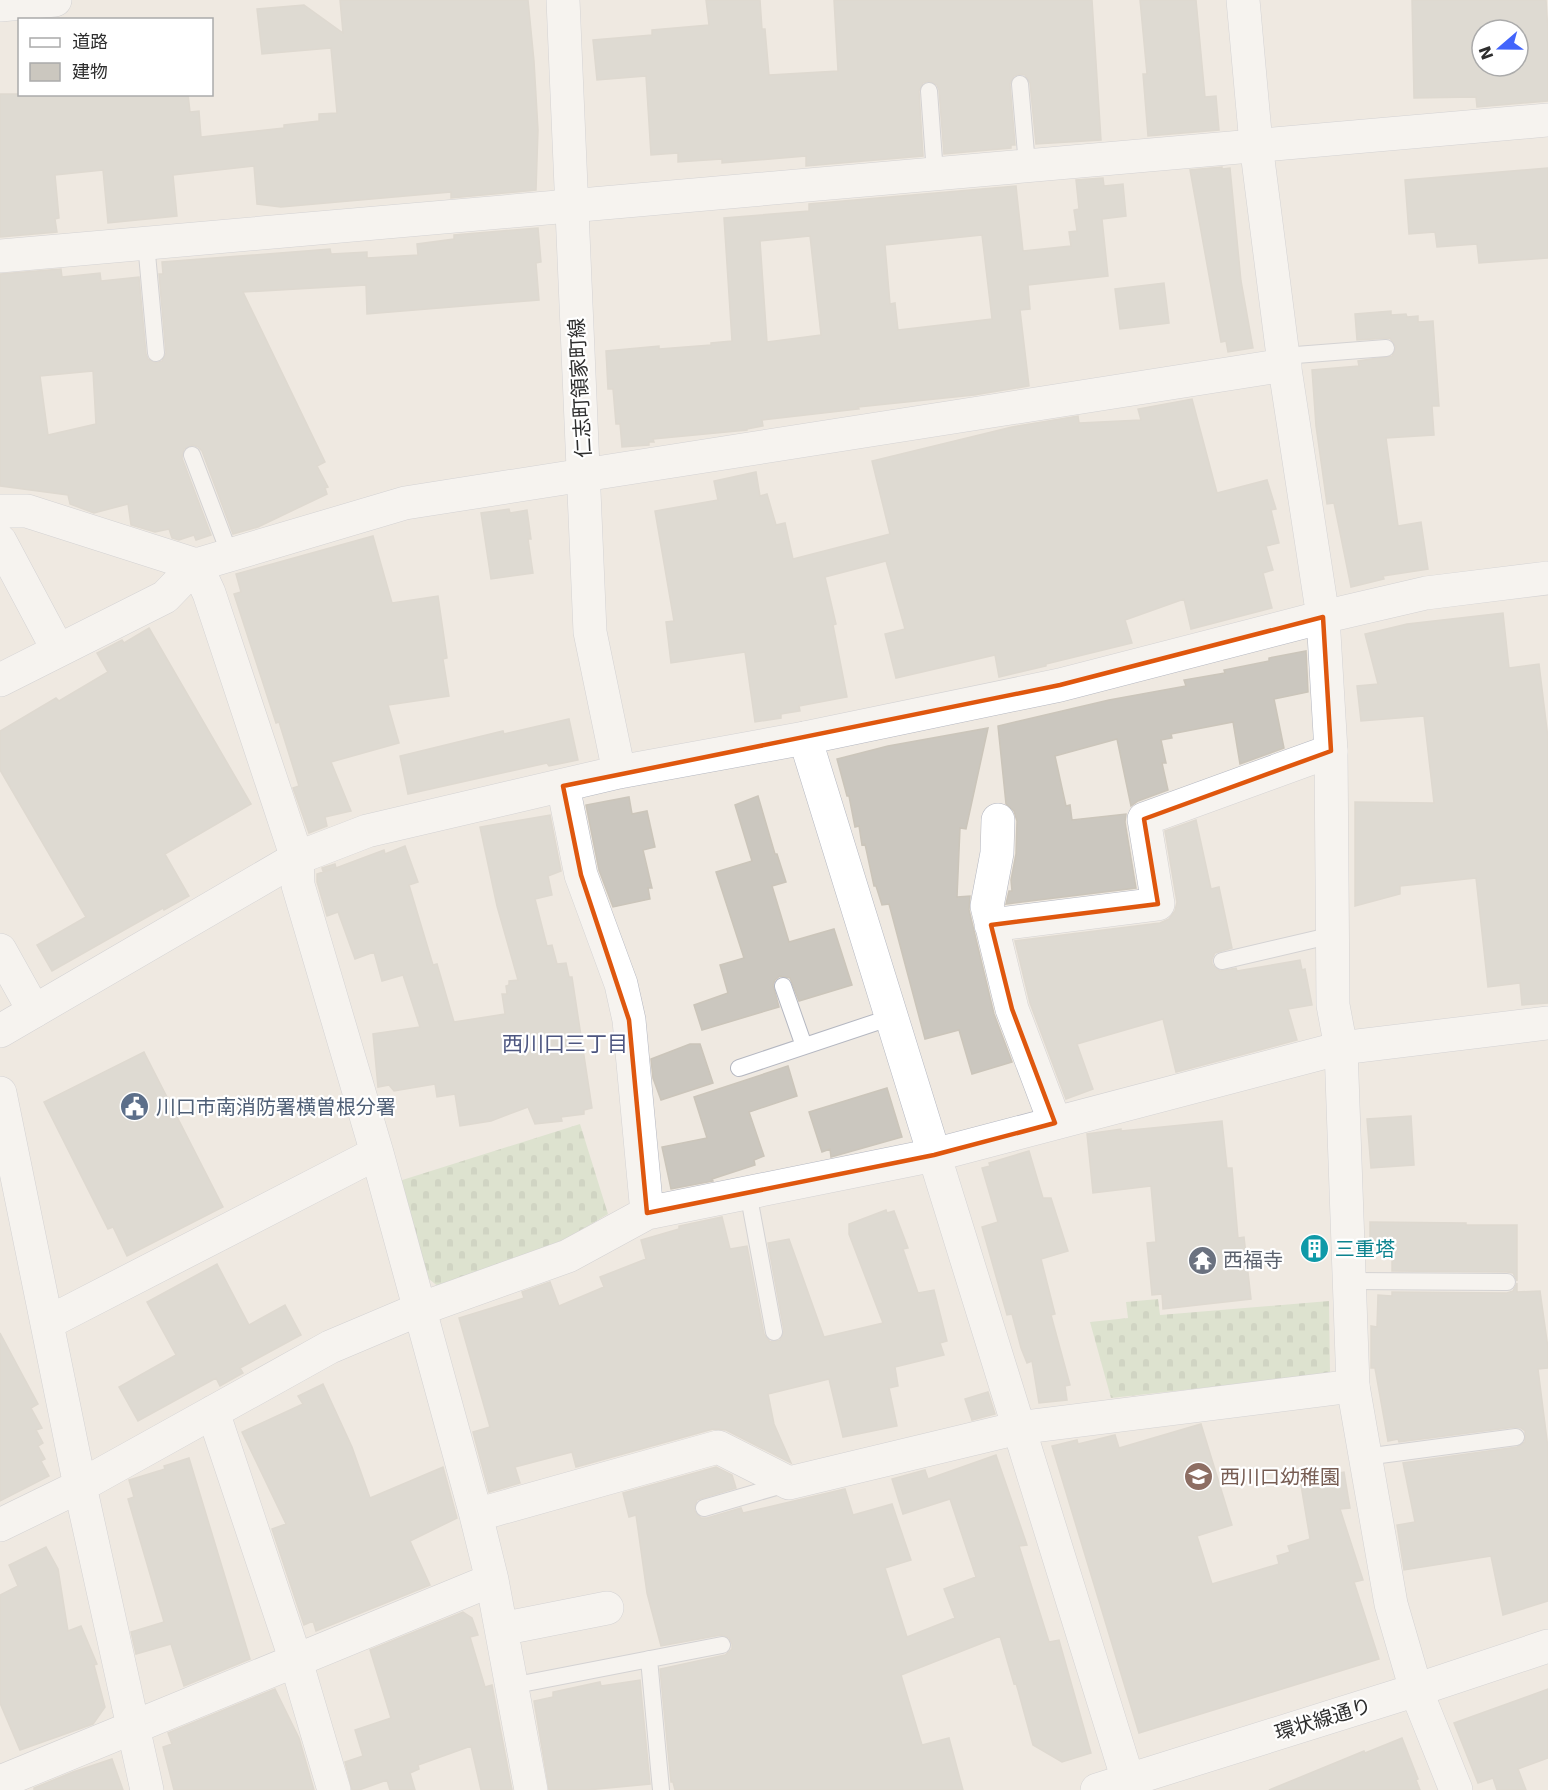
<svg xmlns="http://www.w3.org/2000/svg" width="1548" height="1790" viewBox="0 0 1548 1790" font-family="'DejaVu Sans','Noto Sans JP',sans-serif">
  <defs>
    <pattern id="cemetery-stones" width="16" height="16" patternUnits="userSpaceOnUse" patternTransform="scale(1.5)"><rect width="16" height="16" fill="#c8d9b8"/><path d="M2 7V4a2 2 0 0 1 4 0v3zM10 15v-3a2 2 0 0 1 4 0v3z" fill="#acbb9e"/></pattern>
  </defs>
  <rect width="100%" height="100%" fill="#efe9e1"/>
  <path fill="url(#cemetery-stones)" d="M580 1124 608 1214 566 1239 439 1287 420 1272 396 1182Z
    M1158 1299 1160 1315 1329 1301 1330 1374 1111 1398 1090 1322 1128 1318 1126 1302Z"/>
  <path fill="#cbc7bf" stroke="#cbc5ba" stroke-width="1.5" fill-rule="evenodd" d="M340 0H528L534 61 538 130 536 190 451 198V192L281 207 257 204 254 166 173 175 177 216 108 223 103 170 55 175 59 218 55 219 57 232 0 237V94H188L190 112 199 111 201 137 284 128V125L319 121V114L337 113 331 48 262 54 257 9 304 5 343 33Z
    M706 0H760L762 29H765L769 75 838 71 834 0H1092L1101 140 1036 144 1030 83 1025 75 1020 74 1014 76 1010 84 1015 145H1011V148L944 154 939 90 937 85 929 81 923 83 919 91 923 156 806 166V156L722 163V159L678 162V153L651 155 646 76 597 80 593 40 652 35V30L709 25Z
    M1140 0H1196L1205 97 1216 96 1219 130 1148 136 1143 74H1147Z
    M1412 0H1546L1548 32V101L1477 107 1476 97 1414 98ZM1482 30H1518V66H1482Z
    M1222 167V169L1230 168 1241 281 1253 348 1228 352 1226 341 1221 342 1190 170Z
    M1548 168V258L1479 263 1477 244 1437 247 1435 232 1409 234 1405 180Z
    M1103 178 1104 186 1123 184 1126 216 1102 219 1108 276 1028 285 1030 309 1020 310 1029 386 974 395 858 407 859 409 762 420 763 426 747 429V430L653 439 654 442H649V445L622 447 620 424H616L613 389H608L606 351 659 346V349L711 345V343L732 341 724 218 809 211V204L1016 186 1023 251 1071 246 1069 232 1077 231 1074 210 1079 209 1076 180ZM982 235 992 319 898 330 895 303 890 304 885 245ZM810 236 821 335 767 342 760 241Z
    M538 228 541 262 536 263 539 300 367 314 366 285 243 292 325 462 317 466 328 487 325 488 327 494 258 527 233 534 202 451 198 447 193 445 184 449 182 458 211 535 196 540 194 535 179 540 172 538 169 529 155 532 131 525 128 504 94 513 70 504 68 495 0 486V274L61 269 62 277 100 273 101 281 139 277 146 354 148 359 156 363 162 361 166 353 159 274H163L162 262 330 249 331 254 367 252V258L418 255 417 244 454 239V235ZM93 371 96 424 48 435 40 376Z
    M1164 283 1169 323 1120 329 1115 289Z
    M1391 311V315L1406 314 1407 317 1418 316V322L1433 321 1439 406H1432L1434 435 1386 438 1398 526 1421 522 1428 569 1383 576 1384 579 1351 587 1334 503 1327 504 1316 426 1312 370 1359 366 1358 361 1392 356 1396 347 1390 338 1357 340 1355 314Z
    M1192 399 1217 493 1267 480 1276 509 1271 510 1279 543 1266 546 1273 570 1263 573 1272 608 1191 629 1184 599 1125 620 1132 643 1046 664V666L999 677 995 655 896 678 885 634 905 629 886 561 825 577 836 624 833 625 847 697 799 706 800 711 781 714V718L755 722 745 652 671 663 666 622 674 621 655 511 718 500 714 481 756 472 760 496 767 494 776 525 785 523 793 559 890 534 872 461 1012 427 1078 416 1079 423 1141 420 1138 409Z
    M509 509 510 513 527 510 531 539H528L533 573 491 579 481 513Z
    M373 536 392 603 438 596 447 658 443 659 449 696 388 705 399 743 331 762 351 811 325 817 327 826 309 833 293 788 299 786 279 722 276 723 234 594 241 592 236 574Z
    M1503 613 1509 668 1539 664 1548 738V1003L1522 1005 1520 983 1488 987 1476 878 1400 886V894L1355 906V802L1434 803 1424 716 1361 721 1357 686 1378 684 1365 634 1407 624Z
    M149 628 251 804 165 854 189 896 164 910 163 908 52 971 37 945 86 917 0 770V731L56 698 59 701 108 672 97 653 122 640 124 643Z
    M1306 651 1308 692 1274 699 1284 748 1240 764 1233 722 1171 734 1172 738 1161 740 1166 763H1162L1168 790 1138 801 1131 806 1117 739 1055 756 1066 806 1070 805 1072 820 1126 814 1125 822 1136 888 1006 904 1009 891H1012L1011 880 1016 854 1017 821 1014 811 1006 804 998 726 1109 700 1186 686 1184 680 1225 673 1224 670 1269 661V658Z
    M569 719 578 760 549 766 547 763 408 794 400 756 503 731 504 734Z
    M988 728 966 829 960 828 957 897 970 896 969 910 994 1014 1012 1062 972 1074 959 1030 925 1039 889 904 882 905 876 886H874L865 844 862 845 859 826 855 827 849 796H847L837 759 888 746Z
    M758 796 775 854H777L786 882 772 886 789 942 834 929 852 985 799 1001 790 978 780 976 775 980 773 985 779 1007 702 1030 694 1005 728 993 720 965 744 958 716 872 752 861 735 805Z
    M629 797 632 814 647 811 655 847 643 850 652 888H648L650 899 613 907 599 870 586 805Z
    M550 815 561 871 548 876 552 895 535 899 547 946 552 945 557 964 566 963 569 977H572L592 1108 584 1110V1114L561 1117 562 1121 535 1124 528 1107 491 1121 460 1126 455 1094 437 1097 435 1084 394 1091 389 1085 378 1087 373 1034 420 1027 403 975 382 981 374 952 355 959 338 912 327 916 317 882V874L335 868 323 871 322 868 335 864 336 868 384 850 385 854 405 846 418 882 409 885 433 965 437 964 454 1022 505 1014 502 994H507L506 986 509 985V981L518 980 497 906 480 827Z
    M1196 820 1211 889 1219 887 1232 948 1215 953 1212 959V964L1220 971 1236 968 1237 971 1300 960 1302 970 1305 969 1312 1005 1288 1009 1297 1040 1176 1072 1163 1019 1077 1044 1093 1089 1066 1099 1030 1003 1015 941 1160 923 1169 919 1175 911 1177 902 1165 831Z
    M690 1044H700L713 1083 661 1100 653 1078 651 1059Z
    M144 1052 223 1207 127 1256 113 1227 108 1229 44 1102Z
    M788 1066 797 1096 749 1112 764 1156 754 1160 755 1165 712 1179 713 1181 671 1189 662 1147 707 1138 694 1097Z
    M887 1088 902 1137 831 1157 830 1149 822 1152 809 1112Z
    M1411 1116 1414 1165 1371 1168 1367 1119Z
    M1222 1121 1227 1168H1232L1238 1238 1244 1237 1251 1299 1163 1309 1162 1294 1152 1295 1147 1243 1156 1242 1151 1186 1093 1193 1087 1134 1121 1129V1131Z
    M1029 1151 1043 1198H1051L1068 1251 1041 1259 1055 1314 1051 1315 1070 1385 1065 1386 1067 1400 1039 1403 1032 1361 1027 1363 1021 1348 1012 1314 1007 1315 982 1227 998 1222 982 1168 990 1166 989 1163Z
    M886 1210 887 1213 894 1211 908 1248 903 1249 918 1293 934 1290 947 1341 940 1343 944 1355 895 1367 898 1386 889 1388 897 1426 843 1437 829 1379 768 1394 774 1424 791 1463 726 1430 713 1429 576 1467 572 1452 515 1467 520 1483 489 1492 473 1432 490 1427 459 1318 524 1298 522 1292 550 1282 559 1306 604 1287 600 1277 646 1259 641 1240 679 1229V1226L722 1217 730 1249 747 1246 764 1334 770 1342 780 1340 784 1331 768 1243 789 1239 824 1337 883 1323 849 1234V1224Z
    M1370 1222 1466 1223V1225H1517V1281L1513 1273 1507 1272 1392 1271V1247H1370Z
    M217 1264 249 1325 285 1305 301 1335 240 1368 243 1373 220 1386 216 1378 138 1421 119 1387 176 1355 147 1302Z
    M1517 1283V1292L1540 1291 1548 1348V1368L1538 1369 1548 1448V1601L1503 1615 1491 1556 1404 1570 1397 1525 1415 1522 1403 1463 1517 1447 1525 1442V1431L1521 1428 1515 1427 1399 1442 1398 1439 1388 1441 1375 1368H1371V1326L1377 1327 1378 1295 1392 1296V1292L1507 1293 1513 1291Z
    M0 1333 38 1404 31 1408 42 1428 36 1430 43 1443 38 1446 45 1459 41 1461 49 1476 0 1501Z
    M323 1384 352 1447 370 1498 443 1467 457 1518 410 1541 430 1585 316 1631 313 1621 304 1625 272 1529 286 1524 242 1432 303 1404 298 1396Z
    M988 1392 995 1414 972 1420 965 1399Z
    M1201 1424 1232 1525 1197 1536 1212 1584 1279 1564 1277 1556 1290 1552 1288 1546 1310 1539 1300 1479 1344 1472 1350 1508 1340 1509 1363 1580 1354 1582 1379 1659 1139 1733 1052 1446 1077 1440 1078 1444 1115 1435 1119 1448Z
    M996 1455 1027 1545 1019 1546 1049 1642 1059 1640 1091 1753 1062 1762 1033 1745 1016 1683 1014 1684 1000 1636 901 1675 922 1745 949 1738 963 1790H675L673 1782H671L660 1669 725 1655 732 1649V1644L729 1638 721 1635 661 1646 647 1593 636 1515 629 1517 623 1493 716 1467 732 1475 736 1488 697 1500 694 1510 701 1518H707L741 1508 743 1513 845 1489 853 1515 892 1504 911 1560 885 1568 907 1637 955 1618 944 1589 976 1577 950 1499 903 1514 892 1479 925 1470 928 1479Z
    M189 1458 250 1659 184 1686 171 1644 136 1654 131 1632 164 1622 128 1499 134 1497 129 1480 165 1469 164 1466Z
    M46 1547 58 1569 68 1631 81 1626 97 1664 94 1665 105 1707 93 1724 20 1750 0 1703V1595L18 1586 9 1565Z
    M463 1612 472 1618 478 1635 470 1637 485 1687 492 1685 512 1790H481L471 1746 418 1765 419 1769 410 1773 415 1790H390L387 1780 359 1790H352L345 1762 363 1756 355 1730 391 1718 370 1650Z
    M640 1680 650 1784 587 1790H549L534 1701 553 1697V1692L600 1682 601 1686Z
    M275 1689 299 1738 314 1790H174L163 1747 172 1744 168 1733Z
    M1548 1689V1758L1518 1769 1526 1790H1497L1493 1778 1478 1783 1454 1723Z
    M1402 1738 1418 1779 1416 1780 1420 1790H1269L1364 1751 1365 1753Z
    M112 1759 123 1790H34V1788L73 1772Z"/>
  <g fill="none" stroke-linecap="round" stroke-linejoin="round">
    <defs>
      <path id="lane" d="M1020 84 1027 165
        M929 91 935 174
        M146 243 156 353
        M1283 356 1386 348
        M192 455 230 555
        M1222 961 1333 935
        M783 986 804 1046
        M739 1068 892 1017
        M748 1192 774 1332
        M1349 1281 1507 1282
        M1365 1457 1516 1437
        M704 1508 786 1484
        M649 1659 661 1790
        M511 1686 722 1645"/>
      <path id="street" d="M0 256 1548 120
        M0 511H27L196 565 209 593 297 858 298 885 377 1153 476 1515 492 1580 531 1790
        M0 541 58 650
        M0 680 165 597 196 565 405 503 1285 365
        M805 738 1128 1780
        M563 786 581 875 621 984 629 1020 647 1213
        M998 820 997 853 987 906 1012 1009 1055 1123
        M991 925 1158 904 1144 819 1331 751
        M0 950 34 1011
        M0 1093 80 1486 147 1790
        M47 1323 377 1153
        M213 1412 296 1661 334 1790
        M476 1515 718 1447 789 1483 1018 1428 1353 1386
        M0 1525 80 1486 330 1347 420 1309 568 1256 647 1213 934 1155 1341 1048 1548 1023
        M501 1629 607 1608
        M0 1782 492 1580"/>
      <path id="secondary" d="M563 0 590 632 619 772
        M1243 0 1256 144 1283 356 1323 617 1331 751 1333 1005 1341 1048 1353 1386 1391 1604 1416 1690 1456 1790
        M0 5 55 0
        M0 1031 297 858 367 831 619 772 805 738 1060 685 1323 617 1426 593 1548 578
        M1097 1790 1416 1690 1548 1646"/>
    </defs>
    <use href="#lane" stroke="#b4b7c1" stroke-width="18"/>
    <use href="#street" stroke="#b4b7c1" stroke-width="34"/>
    <use href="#secondary" stroke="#b4b7c1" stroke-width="34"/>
    <use href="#lane" stroke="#fff" stroke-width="16"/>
    <use href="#street" stroke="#fff" stroke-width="33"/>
    <use href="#secondary" stroke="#fff" stroke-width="33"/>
  </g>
  <path d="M0 0H1548V1790H0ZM1323 617 1331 751 1144 819 1158 904 991 925 1012 1009 1055 1123 934 1155 647 1213 629 1020 581 875 563 786 1060 685Z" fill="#efe9e1" fill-opacity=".55" fill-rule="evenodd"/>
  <path fill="none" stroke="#df570e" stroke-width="4.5" stroke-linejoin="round" d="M1323 617 1331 751 1144 819 1158 904 991 925 1012 1009 1055 1123 934 1155 647 1213 629 1020 581 875 563 786 1060 685Z"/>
  <defs>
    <symbol id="civic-disc" viewBox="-11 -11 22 22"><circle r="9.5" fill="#5c6f8a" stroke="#fff"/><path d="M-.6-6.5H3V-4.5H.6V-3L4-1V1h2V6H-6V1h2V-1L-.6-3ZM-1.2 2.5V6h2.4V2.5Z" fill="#fff"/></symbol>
    <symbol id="building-disc" viewBox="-11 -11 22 22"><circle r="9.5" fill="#0f9aa8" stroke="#fff"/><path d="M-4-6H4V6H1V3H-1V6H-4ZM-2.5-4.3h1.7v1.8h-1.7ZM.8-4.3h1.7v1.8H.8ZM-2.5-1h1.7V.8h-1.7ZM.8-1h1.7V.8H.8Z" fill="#fff"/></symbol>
    <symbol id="temple-disc" viewBox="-11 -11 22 22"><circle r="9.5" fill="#6b7280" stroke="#fff"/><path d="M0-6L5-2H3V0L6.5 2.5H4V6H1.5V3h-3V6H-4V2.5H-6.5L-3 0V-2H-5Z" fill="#fff"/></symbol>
    <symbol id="school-disc" viewBox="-11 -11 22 22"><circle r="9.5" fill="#8d6e63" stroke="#fff"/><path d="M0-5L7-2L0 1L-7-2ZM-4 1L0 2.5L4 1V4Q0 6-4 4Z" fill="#fff"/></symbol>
  </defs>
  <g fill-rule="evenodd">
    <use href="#civic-disc" x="118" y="1090" width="33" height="33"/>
    <use href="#building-disc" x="1298" y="1232" width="33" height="33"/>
    <use href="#temple-disc" x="1186" y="1244" width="33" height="33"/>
    <use href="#school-disc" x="1182" y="1460" width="33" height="33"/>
  </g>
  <g text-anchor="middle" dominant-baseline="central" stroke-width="4.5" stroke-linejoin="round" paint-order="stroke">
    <g font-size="20" fill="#2e2e2e" stroke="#fff">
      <text transform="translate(580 388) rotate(-93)">仁志町領家町線</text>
      <text transform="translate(1323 1719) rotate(-17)">環状線通り</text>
    </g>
    <g font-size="20" fill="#4e5e75" stroke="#fff" text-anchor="start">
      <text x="156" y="1107">川口市南消防署横曽根分署</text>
    </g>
    <g font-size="20" fill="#0d838f" stroke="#fff" text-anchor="start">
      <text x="1335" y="1249">三重塔</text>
    </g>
    <g font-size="20" fill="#5b616d" stroke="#fff" text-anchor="start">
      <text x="1223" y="1260">西福寺</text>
    </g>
    <g font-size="20" fill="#785e54" stroke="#fff" text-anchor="start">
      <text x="1220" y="1477">西川口幼稚園</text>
    </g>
    <g font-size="21" fill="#4d5680" stroke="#fff">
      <text x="565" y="1044">西川口三丁目</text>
    </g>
  </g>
  <rect x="18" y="18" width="195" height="78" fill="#ffffff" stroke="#ababab" stroke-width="1.5"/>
  <rect x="30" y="38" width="30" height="9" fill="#ffffff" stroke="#ababab" stroke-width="1.5"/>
  <text x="72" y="48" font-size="18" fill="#2e2e2e">道路</text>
  <rect x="30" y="63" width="30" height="18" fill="#cbc7bf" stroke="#ababab" stroke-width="1.5"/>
  <text x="72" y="78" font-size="18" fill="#2e2e2e">建物</text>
  <g transform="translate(1500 48) rotate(250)"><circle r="28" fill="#ffffff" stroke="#ababab" stroke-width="1.5"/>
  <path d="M0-4.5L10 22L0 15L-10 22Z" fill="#4264fb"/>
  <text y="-9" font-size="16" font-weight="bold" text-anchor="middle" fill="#2e2e2e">N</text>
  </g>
</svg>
